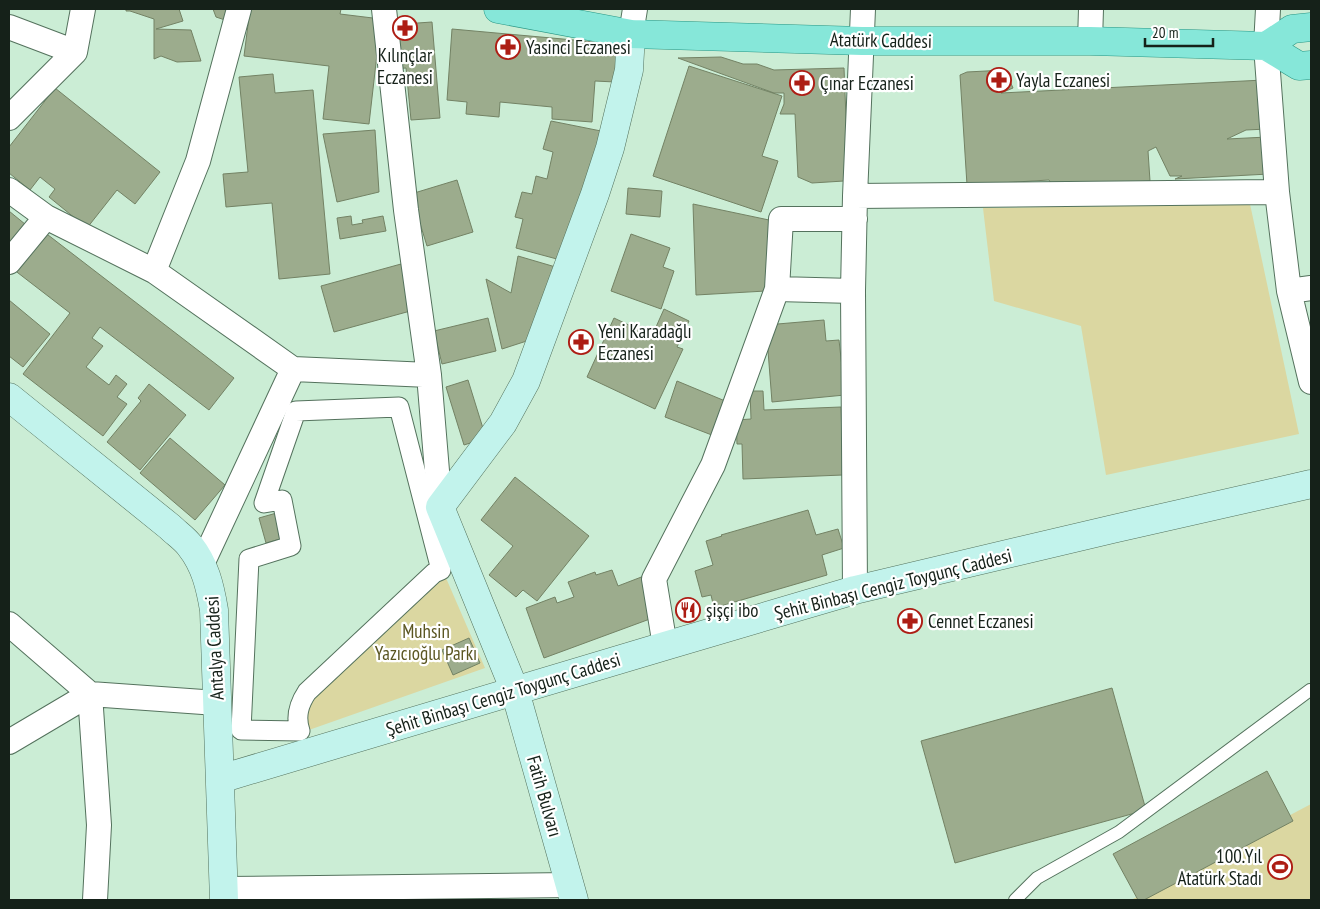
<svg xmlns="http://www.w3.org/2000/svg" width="1320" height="909" viewBox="0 0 1320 909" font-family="'PT Sans Narrow',sans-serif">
  <rect width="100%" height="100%" fill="#cbedd5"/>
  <path fill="#dbd7a1" d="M1250 204 1299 434 1106 475 1081 326 994 301 983 208Z
    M441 570 446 578 485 668 306 731 301 701Z
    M1311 804V900H1131Z"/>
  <path fill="#9cac8d" stroke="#738264" d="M126 9H179L183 21 156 29 191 30 201 61 177 62 161 56 154 59V19L130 11H126Z
    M213 9H232L228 21 216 17Z
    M250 9H341L340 14 381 19 369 124 323 119 329 66 244 56Z
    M432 22 440 118 411 120 406 68 393 69 389 25Z
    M452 29 618 44 615 82 595 81 592 122 552 119V107L500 102 499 117 466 114 467 102 447 100Z
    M721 57 743 64H757L774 70 844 68 848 168 844 181 812 183 798 177 795 114H780L784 104V93H774L678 58Z
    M689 66 782 96 762 156 778 161 761 212 653 176Z
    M1005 70 1013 88 1001 93 1264 80 1267 129 1246 130 1227 139 1267 137 1269 174 1175 179 1182 176H1170L1156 147 1148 151 1150 181 1053 186 1049 180 967 185 960 75 967 72Z
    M273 74 275 93 313 90 330 274 279 279 272 203 226 207 223 174 248 172 239 77Z
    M55 88 160 172 135 204 117 190 87 228 49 197 55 189 40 177 30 190 9 173V147Z
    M551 121 601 131 568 262 516 248 523 219 515 217 522 192 532 194 536 176 547 179 553 152 543 149Z
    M375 130 379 192 337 202 323 134Z
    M457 180 473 232 427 246 411 194Z
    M628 188 662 191 660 217 626 214Z
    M693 204 769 220 766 291 696 295Z
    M9 211 31 229 9 257Z
    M351 216 352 225 363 223 362 220 383 216 386 231 340 239 337 218Z
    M39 228 234 378 209 410 100 327 92 338 103 346 86 367 109 385 116 375 127 384 117 397 127 404 103 436 23 374 70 313 9 266Z
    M631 234 670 248 663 267 674 271 661 309 611 291Z
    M518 256 559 268 536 338 502 349 486 279 511 293Z
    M401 264 414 310 334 332 321 286Z
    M9 300 50 334 23 367 9 356Z
    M664 309 689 321 677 347 683 349 655 409 587 377 614 318 652 336Z
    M488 318 496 351 442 364 434 331Z
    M824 320 826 341 839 340 845 395 772 402 766 325Z
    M468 380 486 438 464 445 446 387Z
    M677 381 730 403 717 437 665 417Z
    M149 384 186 415 140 470 107 442 141 401 138 398Z
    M750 391H763L764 410 841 407 843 475 743 479 742 444H737L736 420 751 419Z
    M170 438 225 485 195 520 140 473Z
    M515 477 589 536 537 601 523 590 516 597 489 575 513 546 481 520Z
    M808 510 816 535 838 529 844 548 822 555 827 575 714 608 711 595 702 597 695 571 713 565 706 541 722 536 721 535Z
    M280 512 287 537 266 543 259 518Z
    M612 570 618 586 644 576 658 616 544 658 526 608 555 597 557 603 574 597 568 582 595 572 596 575Z
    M469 638 480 663 453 675 442 650Z
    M1112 688 1146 810 955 863 921 741Z
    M1267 771 1293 821 1144 900H1138L1113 854Z"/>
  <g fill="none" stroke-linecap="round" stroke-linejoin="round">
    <defs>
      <path id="service" d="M1015 900 1037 878 1119 832 1310 690"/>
      <path id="pedestrian" d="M399 407 441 570 434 573 307 692C299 704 295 716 300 731L241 730 249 559 291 546 282 500 264 503 296 411Z"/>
      <path id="minor" d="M384 9 406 210 429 375 440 507
        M1268 9 1266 46 1277 192 1289 291 1311 382
        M9 27 75 52
        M631 34 635 9
        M1090 41 1091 9
        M9 118 75 52 83 9
        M9 190 46 217 154 271 293 369 429 375
        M855 196 1277 192
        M9 262 46 217
        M154 271 198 161 239 9
        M777 289 781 219H855
        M1289 291 1311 288
        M202 564 293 369
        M855 590 853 291 855 196 863 9
        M9 624 90 694 99 825 95 900
        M665 646 654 579 713 465 777 289 853 291
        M9 742 90 694 217 703
        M224 889 570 885"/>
      <path id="secondary" d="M9 397 170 527C176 533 185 539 190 546 205 565 210 586 214 610L224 900
        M220 779 665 646 855 590 1113 529 1311 484
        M574 900 515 691 440 507 503 423 526 381 595 194 610 148 629 70 631 34"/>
      <path id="primary" d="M498 9 631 34 862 41H1090L1266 46 1299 66 1311 65
        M1266 46 1292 29 1311 27"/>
    </defs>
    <use href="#service" stroke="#54725d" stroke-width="14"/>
    <use href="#pedestrian" stroke="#54725d" stroke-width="21"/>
    <use href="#minor" stroke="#54725d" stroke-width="26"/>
    <use href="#secondary" stroke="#54725d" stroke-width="29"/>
    <use href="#primary" stroke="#2a9785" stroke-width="29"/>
    <use href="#service" stroke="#fff" stroke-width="12"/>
    <use href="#pedestrian" stroke="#fff" stroke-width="19"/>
    <use href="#minor" stroke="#fff" stroke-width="24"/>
    <use href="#secondary" stroke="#c2f3ec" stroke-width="28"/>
    <use href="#primary" stroke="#86e7d9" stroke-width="28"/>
  </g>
  <defs>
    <symbol id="pharmacy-ring" viewBox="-11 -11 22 22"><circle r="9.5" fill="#fff" stroke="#ad1d14" stroke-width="1.5"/><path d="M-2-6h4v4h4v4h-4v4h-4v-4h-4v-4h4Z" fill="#ad1d14"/></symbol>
    <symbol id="restaurant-ring" viewBox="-11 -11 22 22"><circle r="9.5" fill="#fff" stroke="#ad1d14" stroke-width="1.5"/><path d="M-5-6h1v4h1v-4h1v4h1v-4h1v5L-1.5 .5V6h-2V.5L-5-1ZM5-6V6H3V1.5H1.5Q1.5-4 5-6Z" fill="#ad1d14"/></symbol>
    <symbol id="stadium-ring" viewBox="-11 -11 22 22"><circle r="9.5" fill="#fff" stroke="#ad1d14" stroke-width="1.5"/><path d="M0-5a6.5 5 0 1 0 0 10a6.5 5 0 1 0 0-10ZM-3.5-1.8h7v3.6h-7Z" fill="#ad1d14"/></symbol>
  </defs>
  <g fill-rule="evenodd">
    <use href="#pharmacy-ring" x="391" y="14" width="28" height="28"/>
    <use href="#pharmacy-ring" x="494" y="33" width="28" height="28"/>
    <use href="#pharmacy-ring" x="985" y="66" width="28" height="28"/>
    <use href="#pharmacy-ring" x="788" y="69" width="28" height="28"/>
    <use href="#pharmacy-ring" x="567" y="328" width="28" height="28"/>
    <use href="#restaurant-ring" x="674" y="596" width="28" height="28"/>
    <use href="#pharmacy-ring" x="896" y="607" width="28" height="28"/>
    <use href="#stadium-ring" x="1266" y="853" width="28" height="28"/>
  </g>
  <g text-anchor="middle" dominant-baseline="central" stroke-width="4.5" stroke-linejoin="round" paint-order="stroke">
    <g font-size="19" fill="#152119" stroke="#fff">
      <text transform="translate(881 40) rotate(1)">Atatürk Caddesi</text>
      <text transform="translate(893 584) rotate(-14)">Şehit Binbaşı Cengiz Toygunç Caddesi</text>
      <text transform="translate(214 648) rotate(-93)">Antalya Caddesi</text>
      <text transform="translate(503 694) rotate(-17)">Şehit Binbaşı Cengiz Toygunç Caddesi</text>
      <text transform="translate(545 796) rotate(74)">Fatih Bulvarı</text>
    </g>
    <g font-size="19" fill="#152119" stroke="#fff" text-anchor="start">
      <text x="526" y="47">Yasinci Eczanesi</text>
      <text x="405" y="55" text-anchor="middle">Kılınçlar<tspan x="405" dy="22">Eczanesi</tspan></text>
      <text x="1016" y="80">Yayla Eczanesi</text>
      <text x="820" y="83">Çınar Eczanesi</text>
      <text x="598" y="331">Yeni Karadağlı<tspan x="598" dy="22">Eczanesi</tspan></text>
      <text x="706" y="610">şişçi ibo</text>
      <text x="928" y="621">Cennet Eczanesi</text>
      <text x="1262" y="856" text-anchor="end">100.Yıl<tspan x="1262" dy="22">Atatürk Stadı</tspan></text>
    </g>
    <g font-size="19" fill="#5a5521" stroke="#fff">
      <text x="426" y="631">Muhsin<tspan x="426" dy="22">Yazıcıoğlu Parkı</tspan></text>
    </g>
  </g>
  <rect width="1320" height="909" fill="none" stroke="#152119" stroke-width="20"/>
  <path d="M1145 38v8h68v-8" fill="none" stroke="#152119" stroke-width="2.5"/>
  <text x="1152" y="38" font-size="15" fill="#152119" stroke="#ffffff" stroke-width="4" paint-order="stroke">20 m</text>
</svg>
